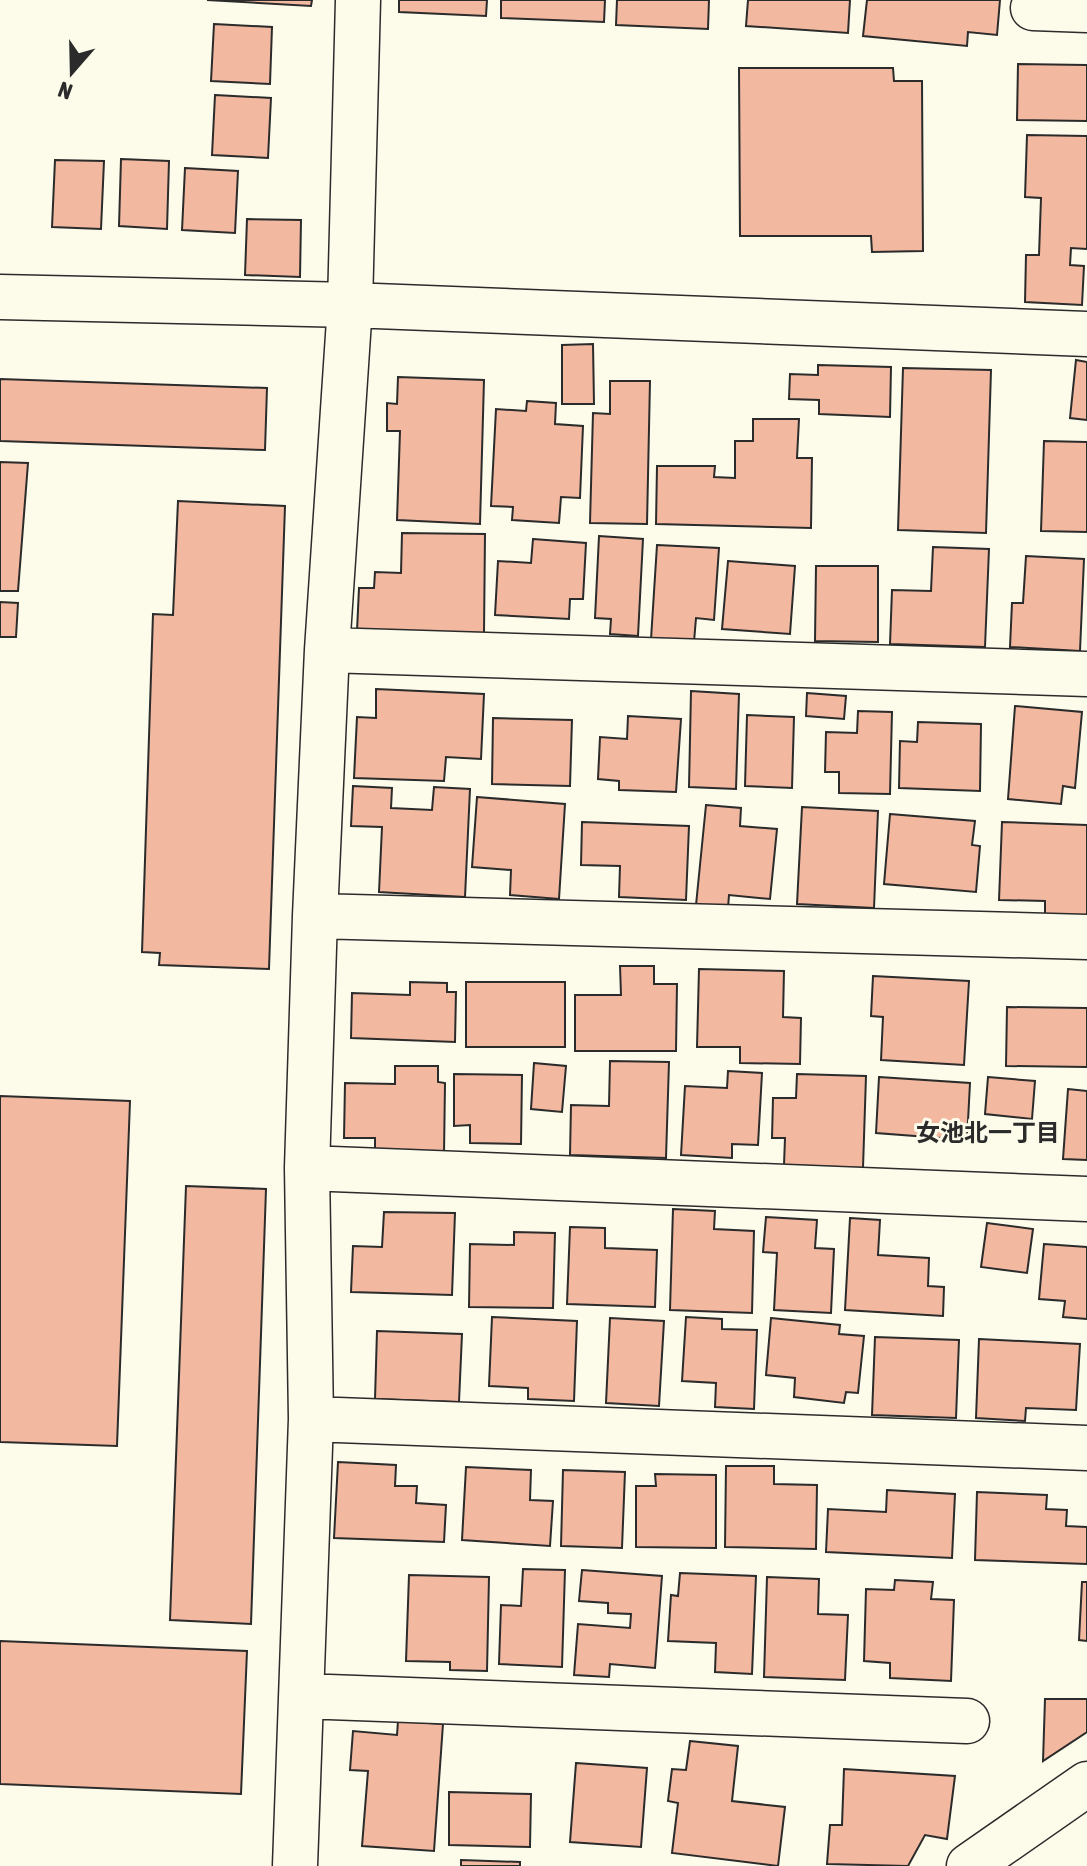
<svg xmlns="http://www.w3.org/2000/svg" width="1087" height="1866" viewBox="0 0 1087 1866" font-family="'Asap Condensed','Noto Sans JP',sans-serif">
  <rect width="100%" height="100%" fill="#fdfbea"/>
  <path fill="#f2b8a0" stroke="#2b2b2b" stroke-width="2" d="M207 0H312L311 6Z
    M399 0H487L486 16 399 12Z
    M501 0H605L604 22 501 18Z
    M617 0H709L708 29 616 25Z
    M748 0H850L848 33 746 26Z
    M867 0H1000L997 35 968 32 967 46 863 36Z
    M214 24 272 27 270 84 211 81Z
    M1018 64 1087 65V121L1017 120Z
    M739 68H893L894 81H922L923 251 872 252 871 236H740Z
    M215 95 271 98 268 158 212 155Z
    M1027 135 1087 136V249L1071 248 1070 265 1084 266 1082 305 1025 302 1026 255H1039L1041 198 1025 197Z
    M121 159 169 161 167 229 119 226Z
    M55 160 104 161 101 229 52 227Z
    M185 168 238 171 235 233 182 230Z
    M247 219 301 220 300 277 245 275Z
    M593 344 594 404H562V345Z
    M1076 360 1087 362V420L1070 418Z
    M818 365 891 367 890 417 819 414V400L789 399 790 374 818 375Z
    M903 368 991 370 986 533 898 530Z
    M398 377 484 380 480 524 397 520 400 431H387V403L397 404Z
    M0 379 267 388 265 450 0 441Z
    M610 381H650L647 524 590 523 593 413 610 414Z
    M527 401 556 403 555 424 583 426 580 498 561 497 559 523 512 520 513 507 491 506 496 409 526 411Z
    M753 419H799L797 458H812L811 528 656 524 657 466H715L714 477 735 478V441H753Z
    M1044 441 1087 442V532L1041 531Z
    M0 462 28 463 18 591H0Z
    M178 501 285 506 269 969 159 965 160 953 142 952 153 614 173 615Z
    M402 533 485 534 484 633 357 631 359 588H374L375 572 401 573Z
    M599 536 643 539 638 636 610 634 611 619 595 618Z
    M533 539 586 543 583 599H570L569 619 495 615 498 561 531 563Z
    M657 545 719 548 714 620 696 618 694 642 651 639Z
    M933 547 989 549 985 647 890 644 892 590 931 591Z
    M1026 556 1084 559 1080 651 1010 647 1012 603H1023Z
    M728 561 795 566 790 634 722 629Z
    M816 566H878V642L815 641Z
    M0 602 18 603 16 637H0Z
    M376 689 484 694 481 759 446 757 444 781 354 778 357 717 376 718Z
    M691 691 739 694 736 789 689 787Z
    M807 693 846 696 844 719 806 716Z
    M1015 706 1082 712 1075 788 1063 786 1061 804 1008 799Z
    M858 711 892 712 890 794 839 793V772H825L826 732 857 733Z
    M747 715 794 717 792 788 745 786Z
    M628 716 681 719 676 792 619 790V781L598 779 600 737 627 739Z
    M493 718 572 720 570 786 492 784Z
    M918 722 981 724 980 791 899 788 900 741 917 742Z
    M353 786 392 788 391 808 432 810 434 787 470 789 465 897 379 892 382 827 351 826Z
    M477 797 565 804 559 899 510 895 511 870 472 867Z
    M706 805 741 808 740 826 777 829 770 899 729 895 728 908 696 905Z
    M802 807 878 811 874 908 797 904Z
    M890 814 975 821 972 845 980 846 976 892 884 884Z
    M582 822 689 826 686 900 619 897 620 866 581 865Z
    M1002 822 1087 825V918L1045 916V901L999 900Z
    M620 966H654V984H677L676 1051H575V995H621Z
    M699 969 784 971 783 1017 801 1018 800 1064 740 1063V1047H697Z
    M873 976 969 981 964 1065 881 1060 883 1017 871 1016Z
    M410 982 447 983V992H456L455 1042 351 1038 352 993 410 995Z
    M466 982H565V1047H466Z
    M1007 1007 1087 1008V1067L1006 1066Z
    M610 1061 669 1062 666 1158 570 1155 571 1105 609 1106Z
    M534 1063 566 1066 562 1112 531 1109Z
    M395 1066H438V1082L445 1083 444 1154 375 1153V1138H344L345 1083 395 1084Z
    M728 1071 762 1073 758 1145 732 1144V1158L681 1155 685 1086 727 1088Z
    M454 1074 522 1075 521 1144 470 1143V1125L454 1126Z
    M797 1074 866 1076 863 1168 784 1165 785 1138H772L773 1098H796Z
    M879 1077 970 1083 967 1140 876 1133Z
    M988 1077 1035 1081 1032 1119 985 1114Z
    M1068 1089 1087 1091V1160L1063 1159Z
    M0 1096 130 1101 117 1446 0 1442Z
    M186 1186 266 1189 251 1624 170 1620Z
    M673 1209 715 1211 714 1229 754 1231 752 1313 670 1310Z
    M384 1212 455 1213 452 1295 351 1292 353 1246 382 1247Z
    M766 1217 817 1220 815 1248 834 1249 831 1313 774 1310 777 1253 763 1252Z
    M850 1218 880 1220 878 1255 929 1258 928 1286 944 1287 943 1316 845 1310Z
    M987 1223 1033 1229 1027 1273 981 1267Z
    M570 1227 605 1228V1248L657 1250 655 1307 567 1304Z
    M514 1232 555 1233 553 1308 469 1307 470 1244 514 1245Z
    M1044 1244 1087 1247V1319L1063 1317 1065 1301 1039 1299Z
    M492 1317 577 1321 574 1401 528 1399V1388L489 1386Z
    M686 1317 722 1319V1329L757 1330 754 1409 715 1407 716 1383 682 1381Z
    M610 1318 664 1321 659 1406 606 1403Z
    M771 1318 840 1325 839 1334 864 1336 858 1393 846 1392 844 1403 794 1397 795 1378 766 1375Z
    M377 1331 462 1334 459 1402 375 1399Z
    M875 1337 959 1340 956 1418 872 1415Z
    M979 1339 1080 1344 1076 1410 1026 1408 1025 1421 976 1418Z
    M338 1462 396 1465 395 1486H417L416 1503 446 1505 444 1542 334 1538Z
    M726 1466H774V1484L817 1485 816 1549 725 1547Z
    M466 1467 531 1470 530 1500 553 1501 550 1546 462 1540Z
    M563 1470 625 1472 622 1548 561 1546Z
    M655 1474 716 1475V1548L636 1547V1486H656Z
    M887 1490 955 1494 952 1558 826 1552 828 1509 886 1512Z
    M977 1492 1047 1495 1046 1509 1067 1510 1066 1526 1087 1527V1564L975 1560Z
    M523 1569 565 1570 562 1667 499 1664 501 1605 521 1606Z
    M582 1570 662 1576 655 1668 610 1664 609 1677 574 1675 578 1624 630 1628 631 1614 608 1613V1603L579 1601Z
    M680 1573 756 1576 752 1674 715 1672 716 1643 668 1641 671 1595 678 1596Z
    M409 1575 489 1577 487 1671 450 1670V1662L406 1661Z
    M767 1577 819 1579 818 1614 848 1615 845 1680 764 1677Z
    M895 1580 933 1582 931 1599 954 1600 951 1681 890 1678V1663L864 1661 866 1589 894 1590Z
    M1082 1582H1087V1641L1079 1640Z
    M0 1641 247 1651 241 1794 0 1784Z
    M1045 1699H1087V1732L1043 1761Z
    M398 1721 443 1724 434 1851 362 1846 368 1771 350 1770 353 1731 397 1735Z
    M690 1741 738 1746 732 1801 785 1807 778 1866 672 1853 678 1803 668 1801 672 1769 686 1770Z
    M576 1763 647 1768 641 1847 570 1842Z
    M844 1769 955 1776 947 1839 925 1835 908 1866 827 1864 830 1825H842Z
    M449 1792 531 1794 530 1847 449 1845Z
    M461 1860 520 1862V1866H461Z"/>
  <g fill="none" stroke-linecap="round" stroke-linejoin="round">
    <defs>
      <path id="street" d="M1033 8 1087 10
        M0 297 350 305 1087 334
        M327 650 1087 674
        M315 916 1087 937
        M307 1168 1087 1199
        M311 1419 1087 1448
        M302 1696 967 1721
        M295 1866 311 1419 307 1168 315 916 327 650 350 305 358 0
        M969 1866 1087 1784"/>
    </defs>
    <use href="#street" stroke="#2b2b2b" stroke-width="47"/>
    <use href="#street" stroke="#fdfbea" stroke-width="44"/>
  </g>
  <g text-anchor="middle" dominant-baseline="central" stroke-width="6" stroke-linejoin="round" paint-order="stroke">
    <g font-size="24" font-weight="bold" fill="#2b2b2b" stroke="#fdfbea">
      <text x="988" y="1132">女池北一丁目</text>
    </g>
  </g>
  <g transform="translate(72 72) rotate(200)" stroke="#fdfbea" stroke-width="6" paint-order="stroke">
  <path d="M0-6L14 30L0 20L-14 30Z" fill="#2b2b2b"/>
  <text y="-12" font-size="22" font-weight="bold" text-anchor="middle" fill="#2b2b2b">N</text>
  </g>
</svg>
